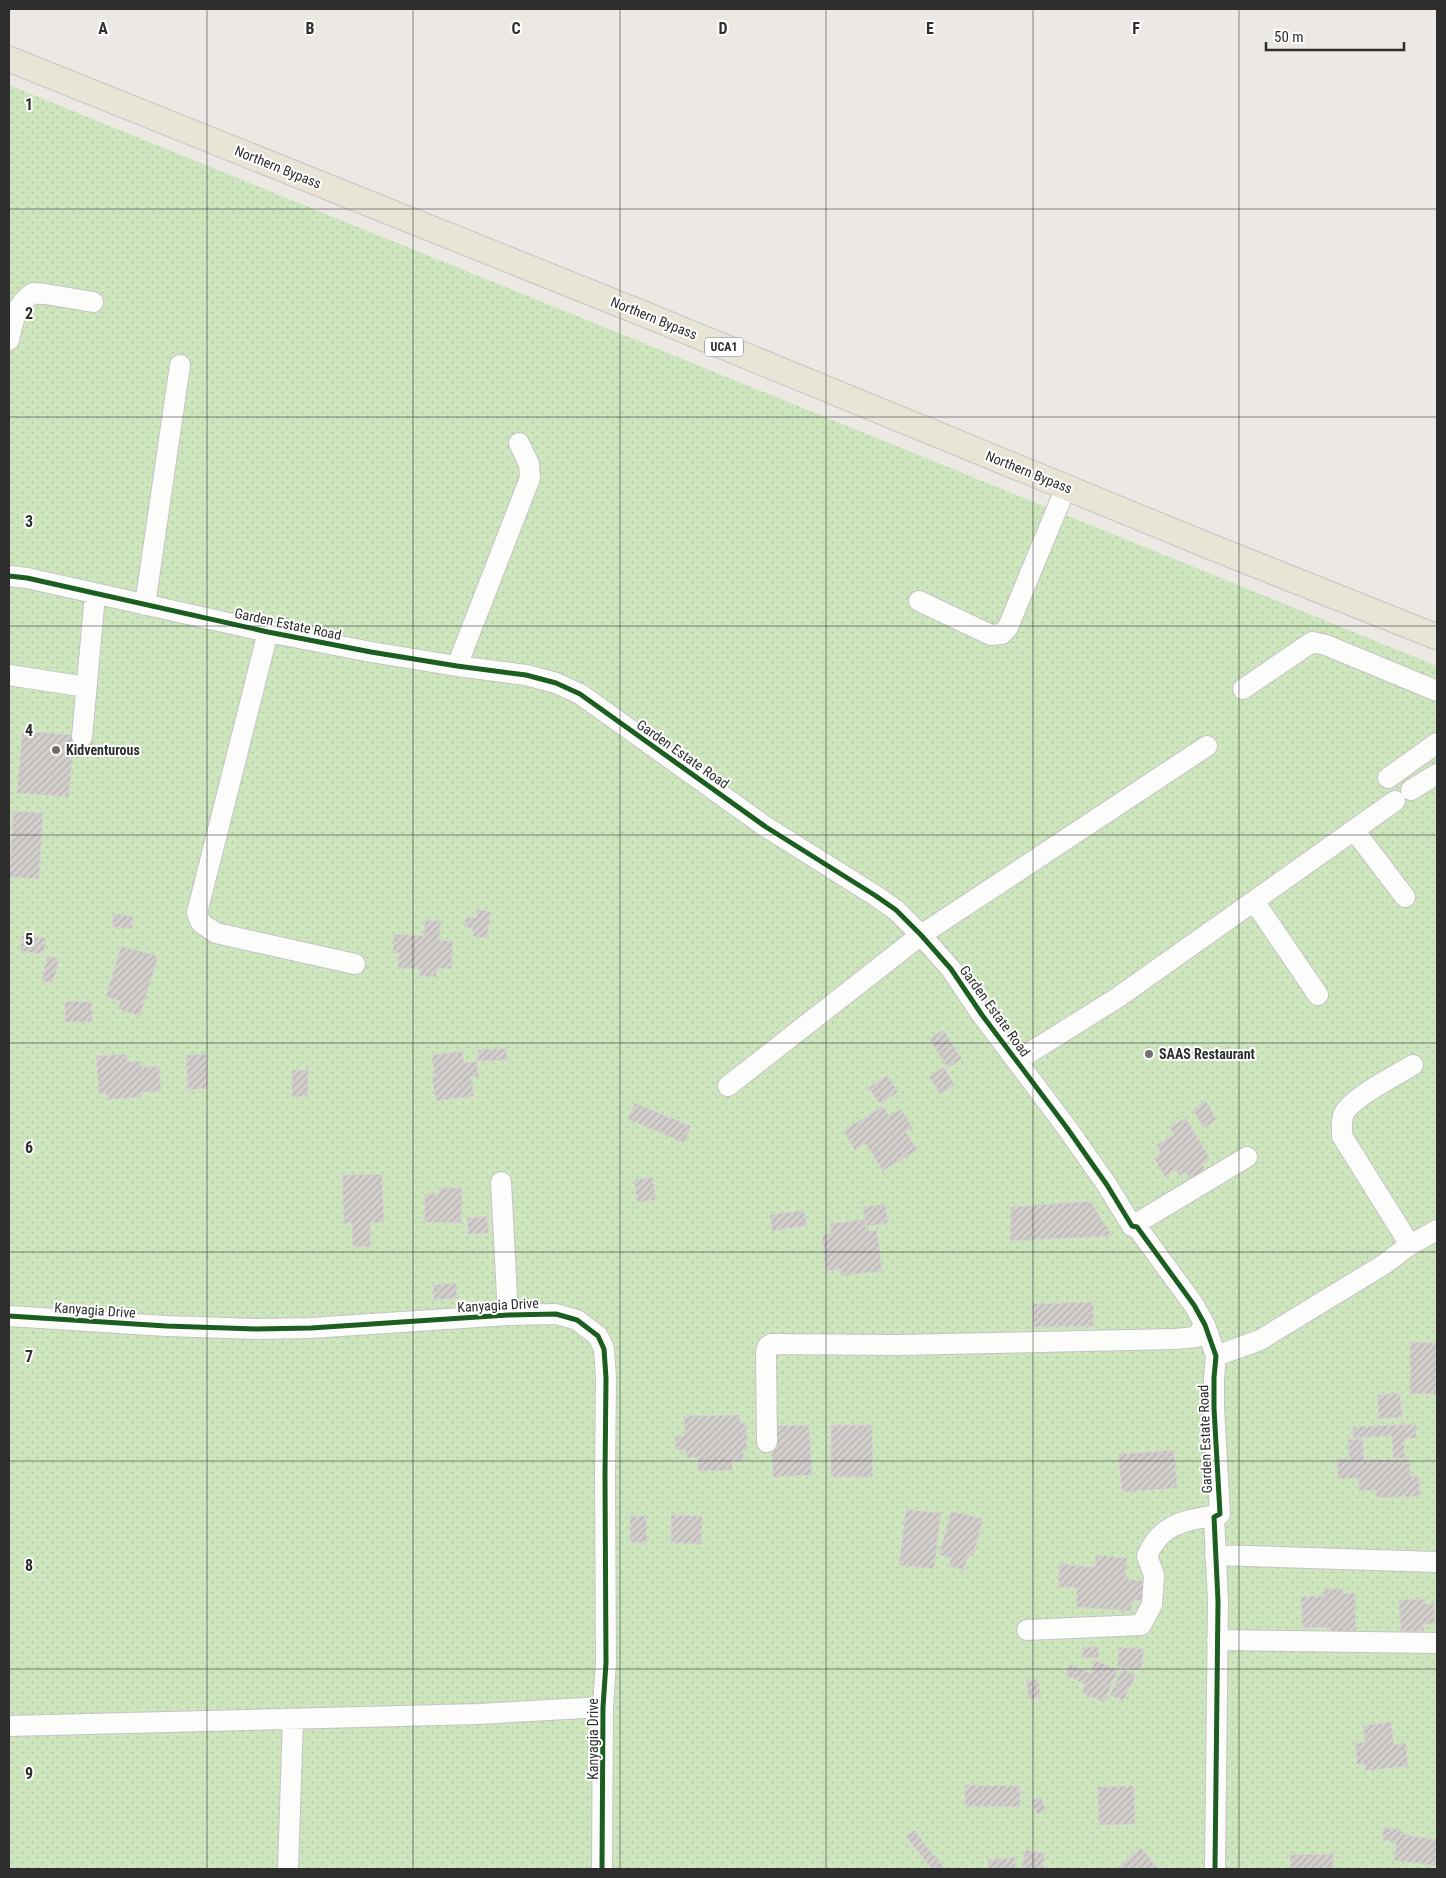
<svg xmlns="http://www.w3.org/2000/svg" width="1446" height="1878" viewBox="0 0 1446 1878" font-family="'Roboto Condensed',sans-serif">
  <defs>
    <pattern id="grass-dots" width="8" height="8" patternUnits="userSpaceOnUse" patternTransform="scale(1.25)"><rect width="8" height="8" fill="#cee6be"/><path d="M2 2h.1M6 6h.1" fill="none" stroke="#b1c6a4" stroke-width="1.8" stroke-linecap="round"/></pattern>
    <pattern id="building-hatch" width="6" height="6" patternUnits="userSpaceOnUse" patternTransform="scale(1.25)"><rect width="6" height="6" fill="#d1cecb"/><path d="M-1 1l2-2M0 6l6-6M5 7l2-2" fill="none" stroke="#b4b1af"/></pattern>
  </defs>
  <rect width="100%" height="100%" fill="#ece8e4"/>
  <path fill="url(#grass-dots)" d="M9 85 1437 666V1869H9Z"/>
  <path fill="url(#building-hatch)" stroke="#d7d4d0" d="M22 731 74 735 69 797 17 793Z
    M13 811 43 813 39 879 9 877Z
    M477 909 491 912 487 938 472 936 473 929 464 927 466 916 476 918Z
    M113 914 133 916 132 929 112 927Z
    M425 920 441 921 439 940 453 941 451 969 437 968 436 977 420 976V969L398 968 399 953H393L394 934 424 936Z
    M22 935 46 938 44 954 20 951Z
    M121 946 158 956 140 1016 118 1009 121 1001 106 997Z
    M47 956 59 958 53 983 42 981Z
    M65 1001 92 1002V1022H65Z
    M943 1030 962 1059 948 1068 929 1039Z
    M506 1048 507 1060 478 1061V1050Z
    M462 1051 464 1063 477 1061 479 1076 471 1077 474 1096 436 1101 432 1077 435 1076 432 1055Z
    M127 1054V1062L141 1061V1067L159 1066 161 1091 142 1092V1097L107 1100 106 1093 99 1094 96 1056Z
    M206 1054 208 1088 188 1090 186 1055Z
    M944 1067 955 1085 940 1094 929 1076Z
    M292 1070H308V1096L292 1097Z
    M887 1075 898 1092 880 1104 868 1088Z
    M1206 1101 1217 1120 1203 1128 1193 1109Z
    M635 1103 691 1126 684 1143 628 1119Z
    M883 1106 889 1116 901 1109 913 1128 906 1132 917 1150 883 1171 865 1143 855 1150 843 1131Z
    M1186 1118 1210 1159 1202 1164 1207 1173 1192 1183 1186 1172 1179 1176 1176 1170 1165 1177 1154 1158 1161 1153 1156 1145 1174 1135 1169 1127Z
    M382 1174 384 1222 370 1223 371 1247H353L352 1223 344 1224 342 1175Z
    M653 1177 656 1200 637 1202 634 1180Z
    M439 1188H462L461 1223 424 1222 425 1194H439Z
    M1090 1201 1112 1236 1010 1241 1011 1207Z
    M885 1204 888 1223 866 1226 863 1207Z
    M804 1210 807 1226 772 1231 770 1215Z
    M487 1216 489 1233 468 1234 467 1218Z
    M865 1219 866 1231 877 1230 882 1271 841 1276 840 1269 826 1271 822 1235 831 1234 830 1224Z
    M456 1283 457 1298 434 1300 433 1285Z
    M1093 1302 1094 1326 1033 1327 1032 1304Z
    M1410 1342 1437 1343V1394H1410Z
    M1400 1393 1402 1417 1379 1419 1377 1395Z
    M740 1415V1423H746L747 1451H743L744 1461H732L733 1470 698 1471V1457L686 1458V1450H676L675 1436H685L684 1416Z
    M1416 1424V1438L1404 1439 1405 1458H1393L1392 1436 1353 1438V1427Z
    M809 1425 812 1475 773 1477 770 1426Z
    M831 1425H872L873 1477H831Z
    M1348 1439H1363L1364 1460 1409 1459 1410 1476H1419L1420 1496 1376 1498V1490L1359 1491V1478L1338 1479 1337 1459H1349Z
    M1174 1450 1177 1488 1122 1492 1118 1454Z
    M906 1509 941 1513 934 1569 899 1565Z
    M951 1511 983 1519 973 1556 968 1555 964 1570 949 1566 951 1558 939 1555Z
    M671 1515 702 1516 701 1544 671 1543Z
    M630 1516H646L647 1543H630Z
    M1096 1555 1127 1558 1125 1579 1147 1581 1146 1601 1132 1600 1131 1611 1076 1607 1077 1588 1058 1587 1060 1564 1095 1567Z
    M1324 1589H1343V1594L1355 1593 1356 1634 1330 1635V1627L1302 1628 1301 1597 1324 1596Z
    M1425 1599V1604H1434L1435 1624H1424V1631L1401 1632 1399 1600Z
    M1082 1647H1099V1658H1082Z
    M1119 1647 1144 1649 1141 1670 1117 1667Z
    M1095 1660 1118 1670 1104 1702 1082 1693 1085 1684 1065 1675 1070 1664 1090 1673Z
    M1122 1669 1136 1675 1123 1701 1110 1695Z
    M1038 1679 1041 1698 1029 1699 1026 1681Z
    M1391 1722 1394 1745 1406 1743 1408 1766 1365 1771V1764L1357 1765 1355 1743 1365 1742 1363 1726Z
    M965 1785 1020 1786V1807L965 1806Z
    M1134 1786 1135 1824 1099 1825 1098 1787Z
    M1041 1797 1046 1810 1037 1814 1031 1801Z
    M1384 1827 1401 1830V1834L1437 1840V1866L1394 1860 1396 1842 1382 1840Z
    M914 1830 945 1869H932L906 1837Z
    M1141 1848 1159 1869H1116Z
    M1025 1850 1045 1853 1043 1869H1022Z
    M1333 1854 1334 1869H1291L1290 1855Z
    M1015 1857 1016 1869H989L988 1860Z"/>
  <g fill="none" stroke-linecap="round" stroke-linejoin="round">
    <defs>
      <path id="minor" d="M9 340C13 321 16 304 33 293L45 294 93 302
        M9 576 27 578 268 632 371 652 457 666 526 675 556 683 580 694 766 827 876 896 896 910 921 935 951 969 982 1015 1067 1128 1107 1185 1132 1226 1137 1227 1194 1305 1205 1325 1216 1356 1214 1378V1408L1220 1514 1214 1517 1218 1601 1215 1869
        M919 601 991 635 1002 634 1008 627 1066 487
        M145 605 180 365
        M268 632 197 913 201 923 216 933 355 964
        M457 666 530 478 529 464 519 443
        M9 675 86 687
        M1243 689 1312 642 1326 645 1437 691
        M82 737 95 595
        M1388 778 1437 743
        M1411 790 1437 774
        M1354 830 1405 897
        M1254 901 1318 995
        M1018 1060 1117 998 1395 801
        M728 1086 921 935 1207 746
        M501 1182 508 1315
        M1132 1226 1247 1157
        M1410 1245 1342 1136C1342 1129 1341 1123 1343 1116 1348 1099 1397 1075 1413 1065
        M9 1316 166 1326 257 1329 311 1328 508 1315 556 1314 577 1320 598 1336 604 1349 606 1378 605 1475 606 1663 603 1707 602 1869
        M1216 1356 1260 1340 1383 1265 1410 1245 1437 1230
        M767 1442 766 1352 768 1346 771 1344 897 1345 1175 1339 1196 1337 1205 1325
        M1215 1555 1437 1562
        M1027 1630 1141 1625 1152 1605 1154 1575 1147 1556C1162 1521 1187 1521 1220 1514
        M1217 1640 1437 1643
        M9 1726 478 1714 603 1707
        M288 1869 293 1719"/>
      <path id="major" d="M9 59 649 316 1209 546 1437 637"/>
    </defs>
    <use href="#minor" stroke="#c5c4c5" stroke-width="22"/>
    <use href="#major" stroke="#c6c5c4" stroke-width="27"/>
    <use href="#minor" stroke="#fcfcfb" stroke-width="20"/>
    <use href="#major" stroke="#e8e4d6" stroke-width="25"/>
    <defs>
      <path id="cycleway" d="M9 576 27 578 268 632 371 652 457 666 526 675 556 683 580 694 766 827 876 896 896 910 921 935 951 969 982 1015 1067 1128 1107 1185 1132 1226 1137 1227 1194 1305 1205 1325 1216 1356 1214 1378V1408L1220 1514 1214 1517 1218 1601 1215 1869
        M9 1316 166 1326 257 1329 311 1328 508 1315 556 1314 577 1320 598 1336 604 1349 606 1378 605 1475 606 1663 603 1707 602 1869"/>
    </defs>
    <use href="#cycleway" stroke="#fff" stroke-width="8"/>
    <use href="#cycleway" stroke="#1b5e20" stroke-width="5"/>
  </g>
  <path fill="none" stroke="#2e2e2e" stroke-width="1" stroke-opacity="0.55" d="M207 9V1869M413 9V1869M620 9V1869M826 9V1869M1033 9V1869M1239 9V1869M9 209H1437M9 417H1437M9 626H1437M9 835H1437M9 1043H1437M9 1252H1437M9 1461H1437M9 1669H1437"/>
  <g fill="#706f6e" stroke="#fff" stroke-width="2">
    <circle cx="56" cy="750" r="5"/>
    <circle cx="1149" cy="1054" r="5"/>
  </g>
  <g text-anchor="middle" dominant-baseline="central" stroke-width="4" stroke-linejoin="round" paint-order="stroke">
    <rect fill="#fff" stroke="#6d6d6d" stroke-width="1" x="705" y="337.5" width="38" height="19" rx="4"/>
    <g font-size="12" font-weight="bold" fill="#2e2e2e">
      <text x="724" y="347">UCA1</text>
    </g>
    <g font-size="14" fill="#2e2e2e" stroke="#fff">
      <text transform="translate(278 167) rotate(22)">Northern Bypass</text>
      <text transform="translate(654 318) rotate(22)">Northern Bypass</text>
      <text transform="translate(1029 472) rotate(22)">Northern Bypass</text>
      <text transform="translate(288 624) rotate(12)">Garden Estate Road</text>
      <text transform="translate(683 754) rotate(35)">Garden Estate Road</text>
      <text transform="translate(995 1011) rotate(54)">Garden Estate Road</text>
      <text transform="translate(498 1305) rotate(-3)">Kanyagia Drive</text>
      <text transform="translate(95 1310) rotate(4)">Kanyagia Drive</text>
      <text transform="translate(1205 1439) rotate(-92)">Garden Estate Road</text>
      <text transform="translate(593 1739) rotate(-90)">Kanyagia Drive</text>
    </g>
    <g font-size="14" font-weight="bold" fill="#2e2e2e" stroke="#fff" text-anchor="start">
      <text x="66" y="750">Kidventurous</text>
      <text x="1159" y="1054">SAAS Restaurant</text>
    </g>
  </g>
  <g font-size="16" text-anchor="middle" font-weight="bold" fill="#2e2e2e" stroke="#fff" stroke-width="4" stroke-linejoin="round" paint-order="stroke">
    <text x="103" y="34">A</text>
    <text x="310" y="34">B</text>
    <text x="516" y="34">C</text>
    <text x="723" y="34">D</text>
    <text x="930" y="34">E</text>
    <text x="1136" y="34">F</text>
    <text x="29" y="110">1</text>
    <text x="29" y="319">2</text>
    <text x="29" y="527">3</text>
    <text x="29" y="736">4</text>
    <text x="29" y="945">5</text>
    <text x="29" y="1153">6</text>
    <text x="29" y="1362">7</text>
    <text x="29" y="1571">8</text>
    <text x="29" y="1779">9</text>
  </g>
  <rect width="1446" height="1878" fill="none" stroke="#2e2e2e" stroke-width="20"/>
  <path d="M1266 42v8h138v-8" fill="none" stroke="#2e2e2e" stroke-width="2.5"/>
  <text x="1274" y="42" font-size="15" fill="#2e2e2e" stroke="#ffffff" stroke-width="4" paint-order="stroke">50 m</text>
</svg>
